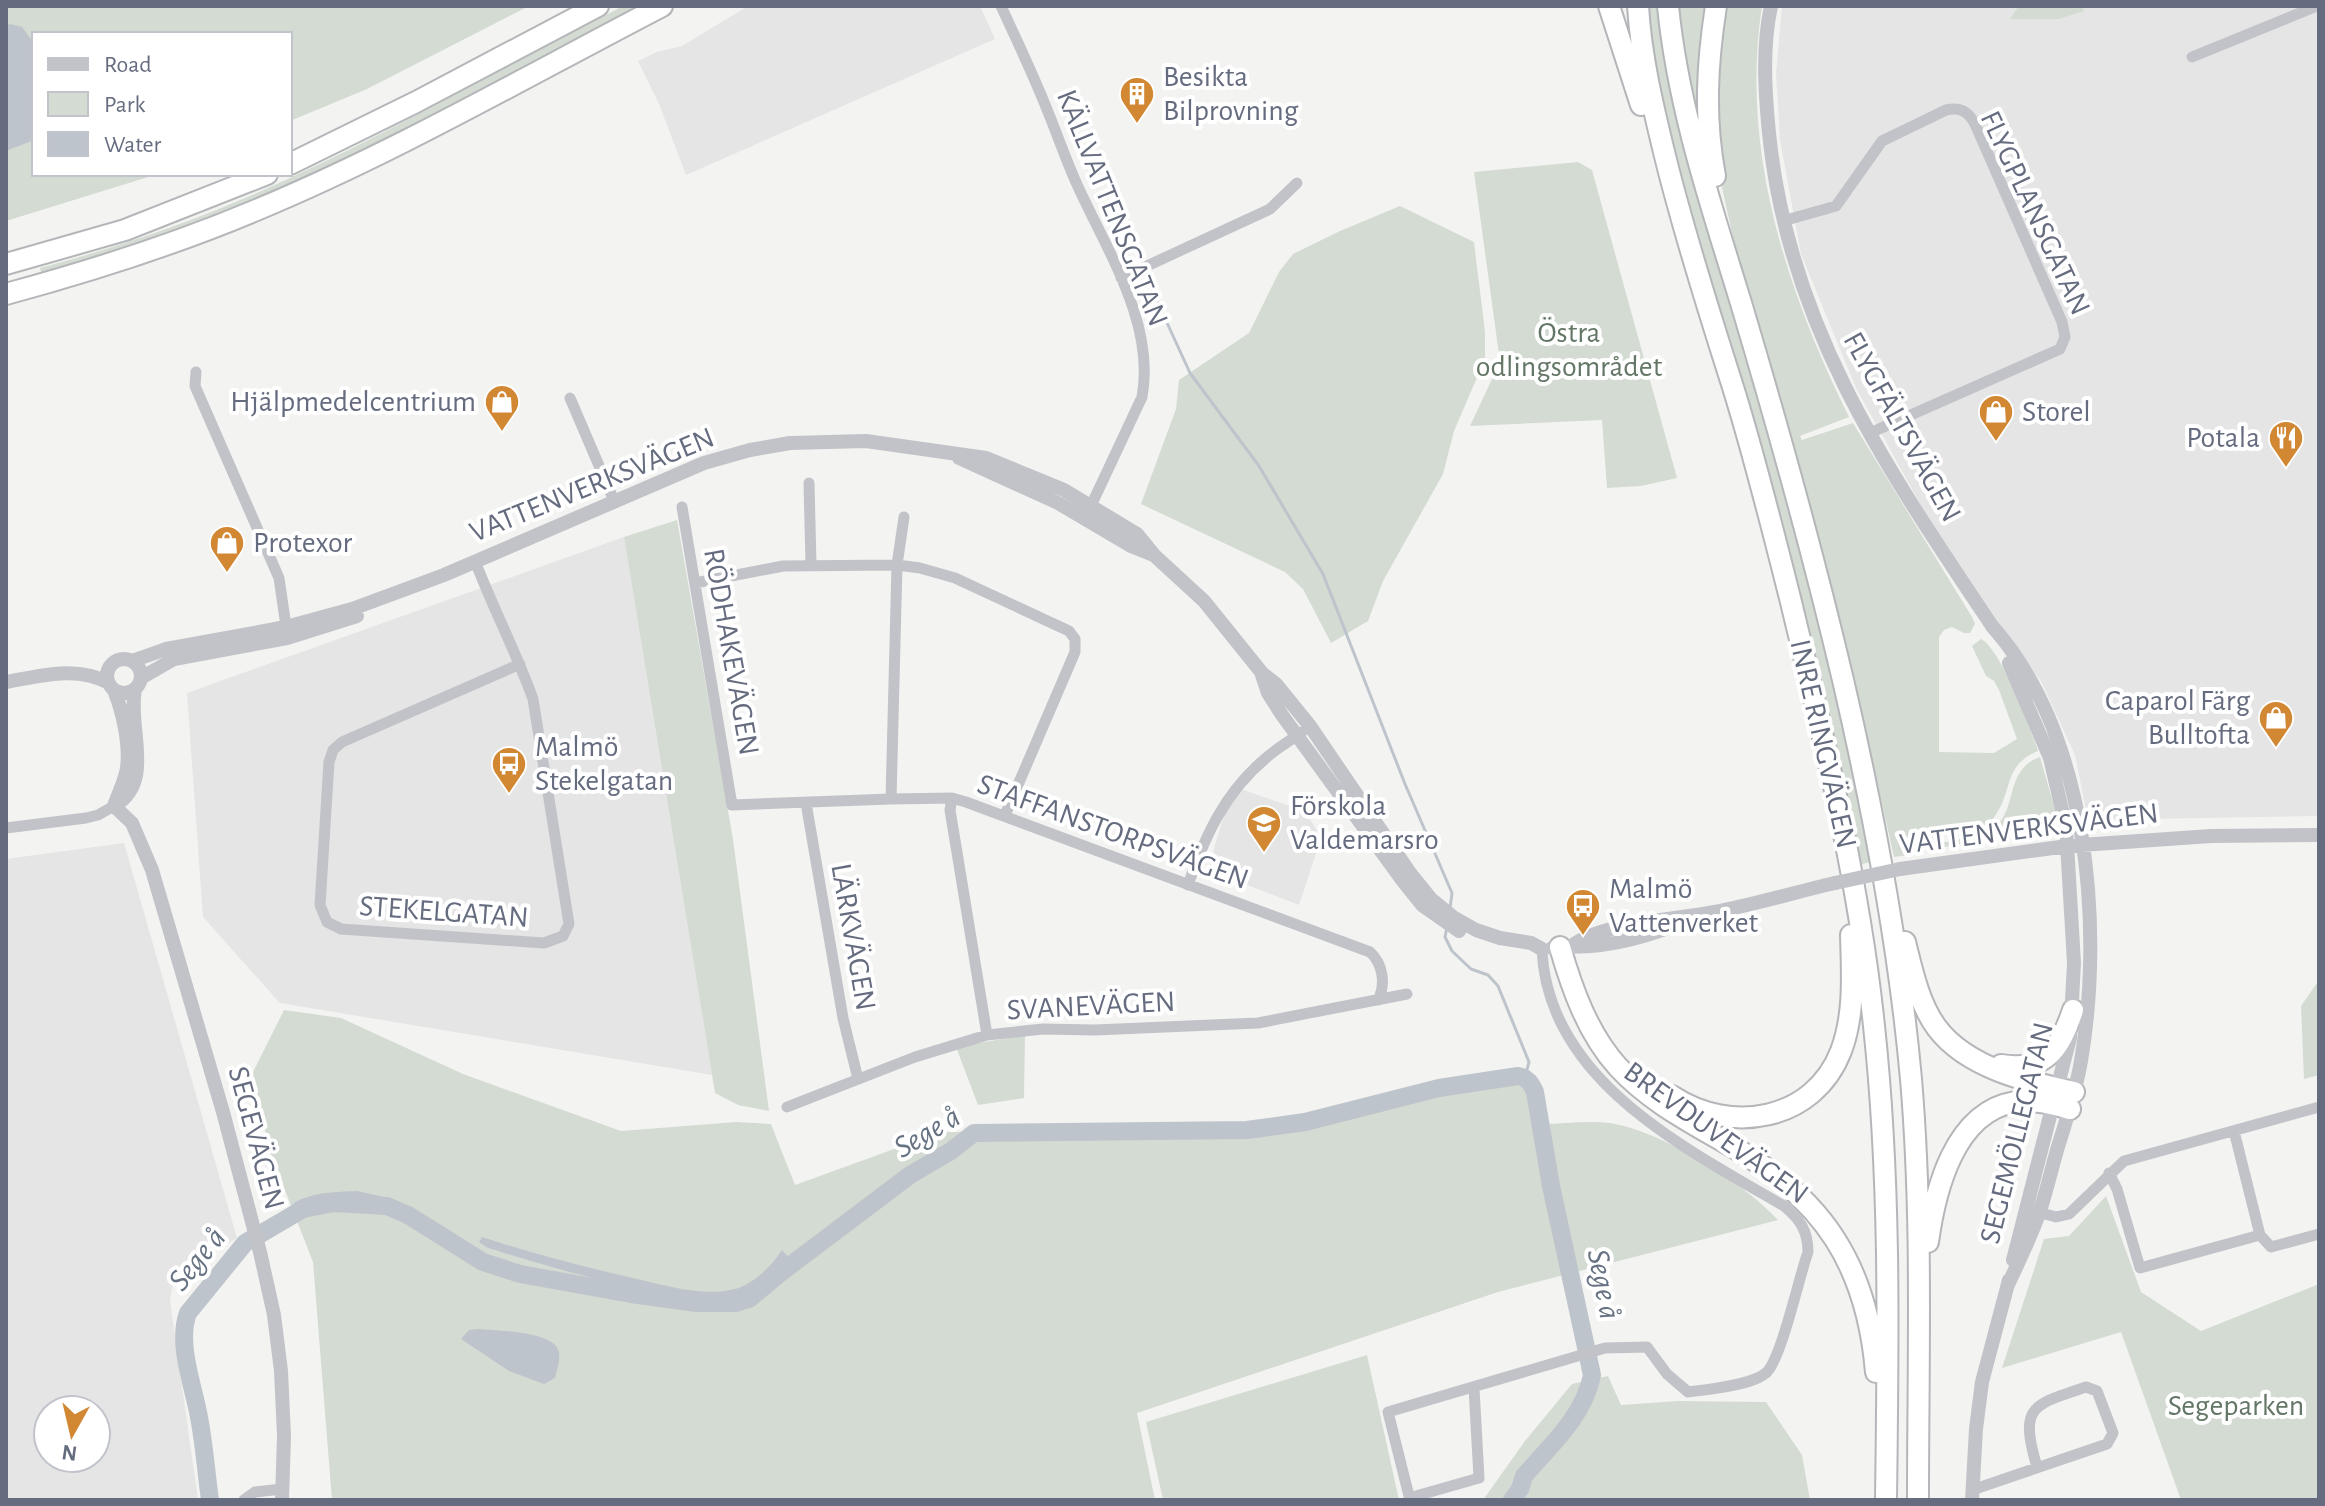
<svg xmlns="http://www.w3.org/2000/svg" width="2325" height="1506" viewBox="0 0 2325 1506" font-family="'Alegreya Sans',sans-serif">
  <rect width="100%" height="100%" fill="#f3f4f1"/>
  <path fill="#e4e5e4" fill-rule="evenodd" d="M748 6H980L995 39 686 175 659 104 638 61 657 52 682 46Z
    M1782 6H2319V816L2088 820 2075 755 2041 681 1983 609 1922 507 1856 388 1801 254 1780 140 1776 73Z
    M624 537 712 1075 280 1003 203 917 187 693Z
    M1241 789 1306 812 1321 838 1299 905 1208 870 1224 814Z
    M124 843 237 1238 174 1275 170 1301 198 1500H6V859ZM96 1410V1458H48V1410Z"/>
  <path fill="#d3dbd3" d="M6 6H529L367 89 290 121V34H34V174H158L6 221Z
    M623 6H649L274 197 43 279 40 268C115 248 189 223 259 192 384 137 502 68 623 6Z
    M1645 6H1661C1735 290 1815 574 1872 862L1857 865 1764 465 1669 139 1657 86Z
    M1677 6H1711L1700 133 1687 76Z
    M1721 6H1762C1740 149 1786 290 1849 417L1800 436 1802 440 1853 423 1972 617 1975 624 1970 633H1964L1952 627 1944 630 1939 637V752L1994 753 2017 739 1999 690 1994 681 1986 676 1972 646 1981 639C2001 649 2030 728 2038 751 2003 765 2013 791 1995 816 1985 831 1961 830 1944 835 1932 838 1929 848 1919 852 1912 855 1902 856 1894 857L1847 647 1832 601 1776 388 1735 246 1723 192 1713 143Z
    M2019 6H2082L2084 11 2059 19H2010Z
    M1578 162 1592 170 1677 478 1641 486 1607 488 1602 420 1470 426 1500 362 1474 172Z
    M1400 206 1474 242 1485 332V359L1454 431 1443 474 1383 581 1368 621 1331 643 1303 589 1285 572 1141 504 1176 409 1179 380 1249 333 1279 272 1293 254 1340 231Z
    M677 520 733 839 769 1111 738 1105 715 1093 624 537Z
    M2040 757 2058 820 2032 833 1932 849 1938 844C1955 839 1977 837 1993 828 2019 811 2003 770 2040 757Z
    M2319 980V1075L2304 1079 2301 1006Z
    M284 1010 341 1018 463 1074 621 1131 736 1122 771 1124 795 1185 941 1132 1247 1130 1305 1122 1440 1088 1518 1076C1539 1079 1538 1107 1541 1124 1563 1124 1587 1120 1609 1123 1662 1131 1742 1181 1778 1220L1498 1292 1137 1413 1155 1500H332L313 1262 272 1157 251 1076Z
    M1025 1035 1024 1098 978 1105 956 1047Z
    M2106 1196 2141 1292 2201 1331 2319 1284V1500H2181L2121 1332 2002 1368 2044 1239 2069 1236Z
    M1367 1355 1399 1500H1163L1146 1422Z
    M1608 1376 1621 1405 1678 1401 1766 1402 1802 1455 1810 1500H1483L1525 1441 1572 1384Z"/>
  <path fill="#bec4cb" d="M10 24 22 27 34 43V140L6 151V25Z
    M357 1191 380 1196 420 1213 418 1217C378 1197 337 1191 294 1208V1203C312 1192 337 1192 357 1191Z
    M482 1237C533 1254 584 1267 637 1279 667 1286 704 1297 735 1289 753 1284 772 1266 782 1250L789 1258C777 1269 763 1287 748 1294 706 1315 534 1263 486 1247L479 1242Z
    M479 1329C498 1331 543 1331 556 1346 563 1355 557 1368 555 1378L544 1384 509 1371 461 1339 469 1330Z"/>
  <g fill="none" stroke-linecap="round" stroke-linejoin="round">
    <path stroke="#bec4cb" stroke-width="3" d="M1152 290 1190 373 1259 466 1323 574 1405 784 1452 893 1450 908
      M1447 927 1445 937 1452 951 1471 969 1488 975 1498 986 1529 1062 1525 1077"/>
    <path stroke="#bec4cb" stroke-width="18" d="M210 1500C206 1471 204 1441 198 1412 192 1382 177 1342 188 1313L245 1243 303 1209 334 1203 387 1206 408 1215 483 1262 520 1274 631 1294 697 1303H736L749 1299 779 1274 910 1175 951 1151 974 1133 1247 1130 1305 1122 1439 1088 1518 1076C1528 1078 1531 1083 1535 1092L1551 1186 1592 1375C1584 1416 1551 1445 1524 1476L1520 1489 1512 1500"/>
    <defs>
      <path id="motorway" d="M1609 6 1641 105
        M1638 6C1641 57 1653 107 1665 156 1684 233 1708 309 1732 384 1754 454 1772 527 1790 598 1824 739 1859 881 1874 1026 1891 1183 1888 1342 1886 1500
        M1668 6C1678 108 1711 205 1741 303 1778 427 1813 553 1843 680 1873 809 1899 946 1911 1079 1923 1219 1918 1360 1918 1500
        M290 164 416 102 598 6
        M1715 176C1704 118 1707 64 1716 6
        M6 264 125 230 267 174
        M6 294C91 271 173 245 254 211 394 153 527 76 662 6
        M1905 942C1912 970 1919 1004 1937 1028 1967 1068 2028 1082 2074 1092
        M1560 947C1572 989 1588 1034 1618 1067 1650 1102 1692 1123 1733 1147 1824 1200 1867 1266 1876 1372
        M2001 1065C2046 1072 2060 1049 2073 1010
        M1672 1096C1731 1135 1814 1121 1841 1051 1855 1014 1852 973 1851 935
        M1928 1242C1935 1191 1954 1112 2015 1102 2034 1099 2052 1104 2070 1109"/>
    </defs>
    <use href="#motorway" stroke="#b4b6b9" stroke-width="24"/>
    <path stroke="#c2c3c8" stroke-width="11" d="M1001 6C1017 41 1034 76 1048 112 1057 134 1065 157 1075 180 1104 246 1156 322 1142 397L1089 510
      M2192 57 2317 6
      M1783 221 1836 206 1882 141 1946 110C1960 107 1968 111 1975 124L2062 322 2065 337 2060 349 1870 433
      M1121 278 1270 209 1297 183
      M196 372 195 386 279 578 287 633
      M570 398 615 503
      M809 483 811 564
      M682 507 732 805 891 799 952 798 966 802 1370 952C1383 964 1386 984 1378 1000
      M475 561C493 608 516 652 533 699L569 924 563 936 544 943 341 929 327 922 320 905 329 762 333 750 342 742 520 664
      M695 583 783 566 897 565 920 568 955 578 1069 631 1075 639V652L1005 815
      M952 798 950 810 987 1035
      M891 799 897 565 904 517
      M806 803 843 1018 858 1079
      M6 828 86 818 98 815 114 806
      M1188 885C1205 836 1225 792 1266 758 1277 748 1290 741 1302 732
      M787 1107 915 1057 987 1035 1043 1029 1095 1030 1258 1023 1407 994
      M2234 1131 2260 1235
      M2109 1173 2117 1189 2140 1268 2260 1235 2271 1247 2319 1234
      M2034 1211 2056 1217 2069 1214 2124 1161 2319 1107
      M1972 1490 2107 1444 2113 1433 2097 1391 2086 1387C2032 1405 2019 1406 2037 1467
      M1409 1498 1479 1478 1474 1388
      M244 1500 255 1492 282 1489
      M1410 1500 1388 1412 1605 1348 1647 1347 1667 1374 1688 1392C1706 1390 1754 1385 1767 1372 1782 1356 1799 1277 1808 1252 1808 1231 1800 1219 1784 1206 1685 1148 1547 1080 1542 949"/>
    <path stroke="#c2c3c8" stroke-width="14" d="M1771 6C1762 48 1765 91 1769 133 1788 326 1887 469 1992 626 2088 734 2104 925 2081 1061 2076 1091 2066 1121 2057 1150 2051 1171 2046 1193 2039 1214 2030 1239 2018 1263 2007 1287
      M959 458 1058 503 1131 546 1151 554
      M107 676a17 17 0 1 1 34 0a17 17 0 1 1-34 0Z
      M132 661 166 649 286 627 352 609 444 575 704 463 750 450 790 443 866 441 986 458 1064 490 1137 534 1155 556 1204 601 1262 673 1276 684 1310 726 1410 873 1431 899 1453 917 1476 930 1500 938 1531 943 1542 949
      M2009 663 2050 758 2066 827 2074 963 2070 1038 2013 1260
      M1262 675 1268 693 1282 715 1402 880 1422 905 1459 931
      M141 678 174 659 287 638 357 616
      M6 682C40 676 77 665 109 683
      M114 806 132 823 152 870 223 1112 260 1252 274 1315 281 1371 284 1436 282 1500
      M114 806C156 782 127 727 135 690
      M114 806C118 794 125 781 127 768 130 744 123 713 114 690
      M1900 869 2067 846 2211 836 2319 835
      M1573 945C1602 924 1667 920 1703 914 1747 907 1791 893 1835 883
      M1552 948C1565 946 1577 947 1590 946 1626 944 1670 929 1702 914
      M1972 1500 1976 1429 1982 1382 2009 1280"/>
    <use href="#motorway" stroke="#fff" stroke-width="20"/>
    <path stroke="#c2c3c8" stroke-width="14" d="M1835 883 1900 869"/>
  </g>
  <defs>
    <symbol id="building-pin" viewBox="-11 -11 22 30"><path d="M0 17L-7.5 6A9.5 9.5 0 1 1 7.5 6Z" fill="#d28733" stroke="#fff"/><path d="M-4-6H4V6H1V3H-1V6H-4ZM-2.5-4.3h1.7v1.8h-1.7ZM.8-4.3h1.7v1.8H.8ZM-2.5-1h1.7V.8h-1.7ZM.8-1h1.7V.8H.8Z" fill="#fff"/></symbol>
    <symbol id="shop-pin" viewBox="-11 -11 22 30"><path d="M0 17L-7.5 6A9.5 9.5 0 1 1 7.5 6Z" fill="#d28733" stroke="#fff"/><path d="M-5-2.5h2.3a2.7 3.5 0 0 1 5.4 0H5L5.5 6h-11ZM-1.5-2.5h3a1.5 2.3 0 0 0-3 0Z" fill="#fff"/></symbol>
    <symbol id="restaurant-pin" viewBox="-11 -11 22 30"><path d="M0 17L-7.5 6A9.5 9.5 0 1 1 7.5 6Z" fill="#d28733" stroke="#fff"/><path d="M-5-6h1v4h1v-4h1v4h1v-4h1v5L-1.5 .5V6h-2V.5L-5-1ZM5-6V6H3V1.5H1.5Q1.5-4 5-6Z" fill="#fff"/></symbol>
    <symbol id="bus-pin" viewBox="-11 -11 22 30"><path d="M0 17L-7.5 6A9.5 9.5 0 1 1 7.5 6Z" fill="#d28733" stroke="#fff"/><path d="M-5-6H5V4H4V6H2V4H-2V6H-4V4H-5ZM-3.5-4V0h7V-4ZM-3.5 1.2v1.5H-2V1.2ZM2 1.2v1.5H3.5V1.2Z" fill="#fff"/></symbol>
    <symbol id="school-pin" viewBox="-11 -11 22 30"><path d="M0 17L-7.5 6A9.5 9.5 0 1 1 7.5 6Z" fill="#d28733" stroke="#fff"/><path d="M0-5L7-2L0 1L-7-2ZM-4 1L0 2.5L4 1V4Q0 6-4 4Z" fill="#fff"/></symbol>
  </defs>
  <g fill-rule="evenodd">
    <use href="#building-pin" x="1117" y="74" width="40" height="54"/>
    <use href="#shop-pin" x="482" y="382" width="40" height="54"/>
    <use href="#shop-pin" x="1976" y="392" width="40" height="54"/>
    <use href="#restaurant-pin" x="2266" y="418" width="40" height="54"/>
    <use href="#shop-pin" x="207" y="523" width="40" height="54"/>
    <use href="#shop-pin" x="2256" y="698" width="40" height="54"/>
    <use href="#bus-pin" x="489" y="744" width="40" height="54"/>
    <use href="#school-pin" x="1244" y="803" width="40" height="54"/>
    <use href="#bus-pin" x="1563" y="886" width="40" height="54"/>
  </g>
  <g text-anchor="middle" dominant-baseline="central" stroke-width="8" stroke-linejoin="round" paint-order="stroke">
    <g font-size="30" fill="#666c7f" stroke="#fff" text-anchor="start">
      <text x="1163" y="77">Besikta<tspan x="1163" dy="34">Bilprovning</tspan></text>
      <text x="476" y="402" text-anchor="end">Hjälpmedelcentrium</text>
      <text x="2022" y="412">Storel</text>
      <text x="2260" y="438" text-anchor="end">Potala</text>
      <text x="253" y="543">Protexor</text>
      <text x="2250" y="701" text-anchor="end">Caparol Färg<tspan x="2250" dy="34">Bulltofta</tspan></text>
      <text x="535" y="747">Malmö<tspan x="535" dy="34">Stekelgatan</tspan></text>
      <text x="1290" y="806">Förskola<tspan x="1290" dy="34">Valdemarsro</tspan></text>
      <text x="1609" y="889">Malmö<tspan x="1609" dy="34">Vattenverket</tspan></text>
    </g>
    <g font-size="30" fill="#666c7f" stroke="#fff">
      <text transform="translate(1112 208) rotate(68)">KÄLLVATTENSGATAN</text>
      <text transform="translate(2035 213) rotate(65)">FLYGPLANSGATAN</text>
      <text transform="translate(1902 427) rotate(61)">FLYGFÄLTSVÄGEN</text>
      <text transform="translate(592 485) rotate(-22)">VATTENVERKSVÄGEN</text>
      <text transform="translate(731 652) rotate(80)">RÖDHAKEVÄGEN</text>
      <text transform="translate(1823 744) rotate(77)">INRE RINGVÄGEN</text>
      <text transform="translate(2029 829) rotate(-7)">VATTENVERKSVÄGEN</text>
      <text transform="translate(1113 832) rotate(20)">STAFFANSTORPSVÄGEN</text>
      <text transform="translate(444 912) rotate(4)">STEKELGATAN</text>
      <text transform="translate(853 937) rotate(80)">LÄRKVÄGEN</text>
      <text transform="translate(1091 1006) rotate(-3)">SVANEVÄGEN</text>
      <text transform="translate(1716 1133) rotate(36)">BREVDUVEVÄGEN</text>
      <text transform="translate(2017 1133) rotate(-76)">SEGEMÖLLEGATAN</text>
      <text transform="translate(256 1138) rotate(75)">SEGEVÄGEN</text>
    </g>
    <g font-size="30" fill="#647766" stroke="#fff">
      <text x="1569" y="333">Östra<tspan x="1569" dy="34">odlingsområdet</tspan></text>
      <text x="2236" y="1406">Segeparken</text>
    </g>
    <g font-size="32" font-style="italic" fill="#677383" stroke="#fff">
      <text transform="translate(927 1132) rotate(-31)">Sege å</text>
      <text transform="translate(197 1259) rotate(-51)">Sege å</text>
      <text transform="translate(1604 1284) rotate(79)">Sege å</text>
    </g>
  </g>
  <rect width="2325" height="1506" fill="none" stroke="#666c7f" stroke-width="16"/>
  <rect x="32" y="32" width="260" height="144" fill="#ffffff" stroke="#c2c4cc" stroke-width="2"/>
  <rect x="48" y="58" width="40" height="12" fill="#c2c3c8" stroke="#c2c4cc" stroke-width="2"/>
  <text x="104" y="72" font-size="24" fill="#666c7f">Road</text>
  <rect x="48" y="92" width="40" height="24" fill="#d3dbd3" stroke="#c2c4cc" stroke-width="2"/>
  <text x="104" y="112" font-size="24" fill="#666c7f">Park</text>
  <rect x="48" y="132" width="40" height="24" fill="#bec4cb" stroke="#c2c4cc" stroke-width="2"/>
  <text x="104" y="152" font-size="24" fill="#666c7f">Water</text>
  <g transform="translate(72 1434) rotate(188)"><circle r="38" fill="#ffffff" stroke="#c2c4cc" stroke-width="2"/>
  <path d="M0-6L14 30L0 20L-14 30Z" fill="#d28733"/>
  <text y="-12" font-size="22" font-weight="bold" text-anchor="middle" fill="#666c7f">N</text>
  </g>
</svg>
